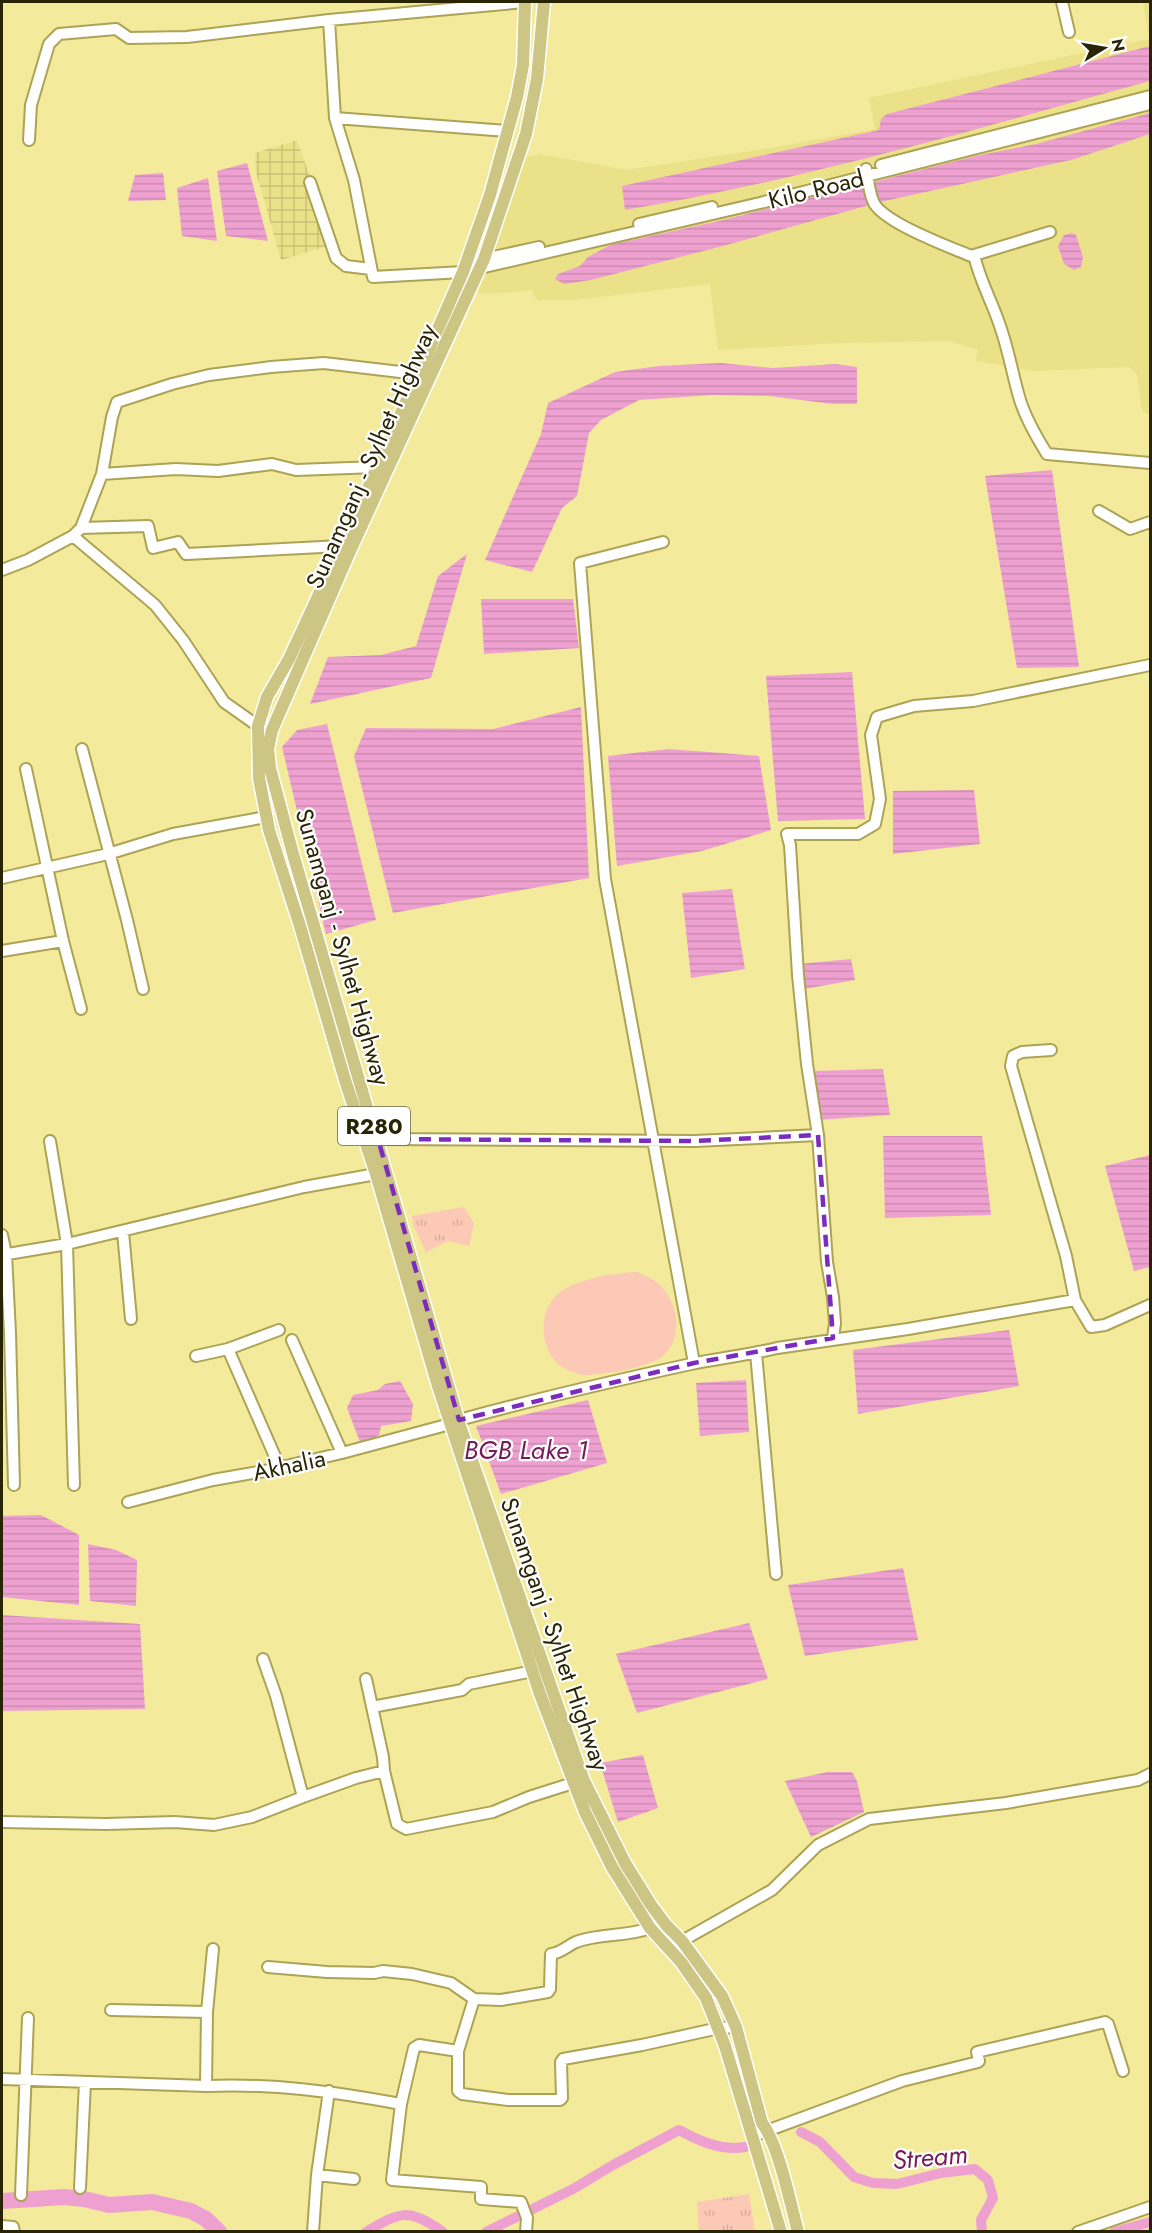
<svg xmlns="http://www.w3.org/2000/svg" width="1152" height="2233" viewBox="0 0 1152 2233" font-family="Jost,sans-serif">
  <defs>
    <pattern id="industrial-grid" width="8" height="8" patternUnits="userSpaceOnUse" patternTransform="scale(1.5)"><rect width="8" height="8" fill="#ebe189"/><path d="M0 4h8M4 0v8" fill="none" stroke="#cac175"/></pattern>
    <pattern id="park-tufts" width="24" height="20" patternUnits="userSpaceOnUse" patternTransform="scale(1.5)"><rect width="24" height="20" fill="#fbc9b6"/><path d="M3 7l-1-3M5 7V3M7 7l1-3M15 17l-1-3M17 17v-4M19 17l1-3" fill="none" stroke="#d7ac9b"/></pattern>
    <pattern id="water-rules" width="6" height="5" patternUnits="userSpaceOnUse" patternTransform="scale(1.5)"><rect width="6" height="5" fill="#eea1d0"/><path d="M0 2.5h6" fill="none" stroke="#cc8ab1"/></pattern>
  </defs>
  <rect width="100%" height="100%" fill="#f4ea9b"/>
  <path fill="#ebe189" d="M1143 2H1150V415L1142 411 1137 374 1130 367 1034 371 976 361 978 350 949 341 843 343 718 350 710 284 574 300H539L534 296 532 290 487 294 478 293 476 290 495 247 524 158 540 154 626 170 771 148 875 129 869 98 1149 39Z"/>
  <path fill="url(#industrial-grid)" d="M297 140 334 244 281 260 256 172 255 153Z"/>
  <path fill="url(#park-tufts)" d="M464 1207 474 1223 469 1246 448 1241 426 1252 414 1227 412 1216Z
    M749 2194 755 2231H699L697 2202Z"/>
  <path fill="#fbc9b6" d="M637 1272C646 1276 654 1279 661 1286 678 1303 684 1338 663 1356 648 1368 602 1375 583 1375 579 1375 574 1372 570 1371 542 1361 535 1318 555 1297 571 1279 614 1273 637 1272Z"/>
  <path fill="url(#water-rules)" d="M1150 46V81C976 129 803 180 625 210L622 186 879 130 881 119 887 114Z
    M1150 113V134L1071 160 880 202 723 246 591 280 564 284 555 279 558 274 580 266 588 257 610 245 719 221 976 156 1036 144Z
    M247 163 268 241 226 236 217 171Z
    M163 173 166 200 128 201 135 175Z
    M208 178 217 241 182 236 177 188Z
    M1072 233 1076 235 1083 257 1081 267 1074 270 1064 264 1058 246 1064 235Z
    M721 363 772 368 836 364 857 367V404H833L769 396 712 395 639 400 601 420 589 433 577 496 562 508 532 572 485 560 541 434 548 403 615 372 659 366Z
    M1052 470 1079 667 1017 668 985 476Z
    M467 554 431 678 310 704 328 657 381 655 416 646 438 576Z
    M481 599H573L579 648 484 654Z
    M852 672 865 819 778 821 766 676Z
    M581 707 589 878 393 913 354 756 366 728 493 729Z
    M327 724 376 920 326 934 282 747 297 730Z
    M669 749 759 756 771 830 702 851 617 866 608 756Z
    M974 790 980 844 893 854V791Z
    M732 889 745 969 691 978 682 893Z
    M851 959 855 980 804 989 799 964Z
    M883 1069 890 1115 818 1120 814 1071Z
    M883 1136H982L991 1215 885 1218Z
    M1150 1155V1267L1134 1271 1105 1166Z
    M1009 1330 1019 1386 858 1414 853 1350Z
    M746 1380 749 1432 700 1436 696 1383Z
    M400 1381 413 1404 411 1421 381 1426 379 1435 369 1440 360 1442 347 1408 353 1395 378 1390 385 1384Z
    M588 1400 607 1463 501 1494 476 1426Z
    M41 1515 79 1535V1605L2 1597V1516Z
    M88 1544 116 1550 137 1560 136 1606 90 1601Z
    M903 1568 918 1640 805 1656 788 1585Z
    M2 1615 140 1624 145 1709 2 1711Z
    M749 1623 768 1679 637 1713 616 1654Z
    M643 1755 658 1808 618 1822 600 1763Z
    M828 1772H852L857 1781 864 1812 811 1837 785 1781Z"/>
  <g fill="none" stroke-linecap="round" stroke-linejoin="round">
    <path stroke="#eea1d0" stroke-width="10" d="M801 2132 820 2142 854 2177 873 2183 897 2184 941 2173 975 2169 988 2180 993 2198 981 2220 982 2232
      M366 2232C401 2211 408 2208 443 2232
      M486 2232 573 2189 613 2165 679 2130C699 2141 721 2151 745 2147
      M1114 2232 1150 2222"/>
    <path stroke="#eea1d0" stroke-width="16" d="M2 2201 64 2197 84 2199 109 2205 152 2202 191 2211 206 2219 219 2232"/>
    <defs>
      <path id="minor" d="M1062 2 1069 32
        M329 20 335 118 354 180 373 277 463 272
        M335 118 507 131
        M29 140 31 105 49 44 59 34 116 29 129 38 187 37 329 20 525 2
        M881 165 1150 96
        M866 169C868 179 869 191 873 201 881 222 950 247 971 256L1050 232
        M310 182 336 258 346 266 371 269
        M639 224 712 207
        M974 255C980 282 993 303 1001 329 1009 352 1013 377 1020 400 1026 419 1037 438 1047 454L1150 463
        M484 259 539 247
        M480 268 760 203 1150 104
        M102 474 176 469 218 471 272 464 296 470 377 467
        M1099 511 1130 529 1150 522
        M81 528 148 526 153 548 178 542 186 554 341 546
        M73 536 155 605 183 640 224 702 258 726
        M663 542 580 563 605 879 694 1363
        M2 570 28 560 73 536 81 528 102 474 112 417 117 402 172 384 209 375 271 367 324 363 417 374
        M82 749 127 920 143 989
        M26 769 63 941 81 1009
        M2 878 108 854 173 834 266 817
        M2 951 63 941
        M1051 1050 1022 1052 1013 1056 1011 1066 1066 1256 1075 1300
        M378 1139 695 1141 818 1135
        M50 1141 67 1244 74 1485
        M123 1232 131 1319
        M2 1235 6 1254 10 1333 14 1485
        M2 1255 67 1244 304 1187 376 1174
        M833 1338 835 1323 833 1297 827 1262 818 1135 807 1064 798 975 790 845 787 834H858L875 824 880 799 871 735 877 717 914 706 973 701 1150 665
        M292 1340 342 1453
        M228 1349 280 1468
        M756 1353 776 1574
        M196 1356 228 1349 279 1330
        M459 1420C536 1399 613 1381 691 1364 720 1358 749 1355 777 1348L908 1329 1075 1300 1091 1327 1105 1325 1150 1305
        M128 1502 213 1480 264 1471 342 1453 450 1424
        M263 1659 276 1696 303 1797 356 1778 384 1771 397 1824 406 1829 493 1812 529 1797 573 1783
        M366 1679 383 1757 384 1771
        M372 1707 462 1690 469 1684 533 1671
        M2 1822 106 1824 175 1822 214 1825 252 1817 303 1797
        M682 1941 772 1890 818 1845 869 1819 1006 1803 1138 1780 1150 1774
        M213 1949 207 2012 206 2086C273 2083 336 2092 401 2104L392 2180 481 2187V2199L521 2202 527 2218 526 2232
        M268 1967 327 1972 374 1973 383 1971 412 1974 451 1983 474 1999 501 2000 548 1992 550 1989 551 1954C561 1953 567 1946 576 1942 599 1933 627 1937 650 1928
        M111 2010 207 2012
        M458 2051 474 1999
        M2 2079 206 2086
        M329 2091 317 2175 354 2179
        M401 2104 414 2048 419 2045 458 2051V2091L462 2094 508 2100H560L562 2098 561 2062 563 2059 642 2045 719 2028 736 2027
        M753 2136 902 2081 978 2062 979 2061 977 2052 1105 2022 1108 2024 1123 2071
        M80 2188 85 2082
        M21 2195 28 2018
        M2 2226 13 2227 14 2232
        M313 2232 317 2175
        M1078 2232 1150 2207"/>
      <path id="major" d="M525 2 523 65 517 97 490 195 463 272 365 495 289 659 267 697 258 726 259 778 269 830 300 926 345 1080 376 1174 438 1386 540 1694 585 1812 612 1867 650 1928 681 1962 706 1998 725 2046 781 2232
        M544 2 537 79 526 134 484 259 350 551 272 730 268 749 270 768 293 854 460 1426 584 1781 625 1863 651 1905 666 1925 682 1941 722 1996 736 2027 762 2123C779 2146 790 2202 798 2232"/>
    </defs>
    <use href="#minor" stroke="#aca355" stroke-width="14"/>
    <use href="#major" stroke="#fff" stroke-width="15"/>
    <use href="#minor" stroke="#fff" stroke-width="10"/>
    <use href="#major" stroke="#cdc583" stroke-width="12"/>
  </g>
  <path fill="none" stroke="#7b2cbf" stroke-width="4.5" stroke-dasharray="12 8" stroke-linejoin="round" d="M818 1135 833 1338 694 1363 459 1420 378 1139 695 1141Z"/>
  <g text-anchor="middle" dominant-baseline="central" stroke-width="4.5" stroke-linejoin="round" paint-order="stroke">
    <rect fill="#fff" stroke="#69664f" stroke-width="1.5" x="338" y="1107" width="72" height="38" rx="4.5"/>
    <g font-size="22" font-weight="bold" fill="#292504">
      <text x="374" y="1126">R280</text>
    </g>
    <g font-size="24" fill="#292504" stroke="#fff">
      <text transform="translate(816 189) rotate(-14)">Kilo Road</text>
      <text transform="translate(371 456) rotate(-66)">Sunamganj - Sylhet Highway</text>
      <text transform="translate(343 947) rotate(74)">Sunamganj - Sylhet Highway</text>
      <text transform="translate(289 1465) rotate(-12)">Akhalia</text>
      <text transform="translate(555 1634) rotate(71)">Sunamganj - Sylhet Highway</text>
    </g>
    <g font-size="26" font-style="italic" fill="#741b5a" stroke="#fff">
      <text x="526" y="1450">BGB Lake 1</text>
      <text transform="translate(930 2157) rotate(-5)">Stream</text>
    </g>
  </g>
  <rect width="1152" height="2233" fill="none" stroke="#292504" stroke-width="6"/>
  <g transform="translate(1104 48) rotate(79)" stroke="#ffffff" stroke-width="4.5" paint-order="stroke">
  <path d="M0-4.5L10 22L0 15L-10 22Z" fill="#292504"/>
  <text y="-9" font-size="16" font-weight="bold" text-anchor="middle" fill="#292504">N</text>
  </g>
</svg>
